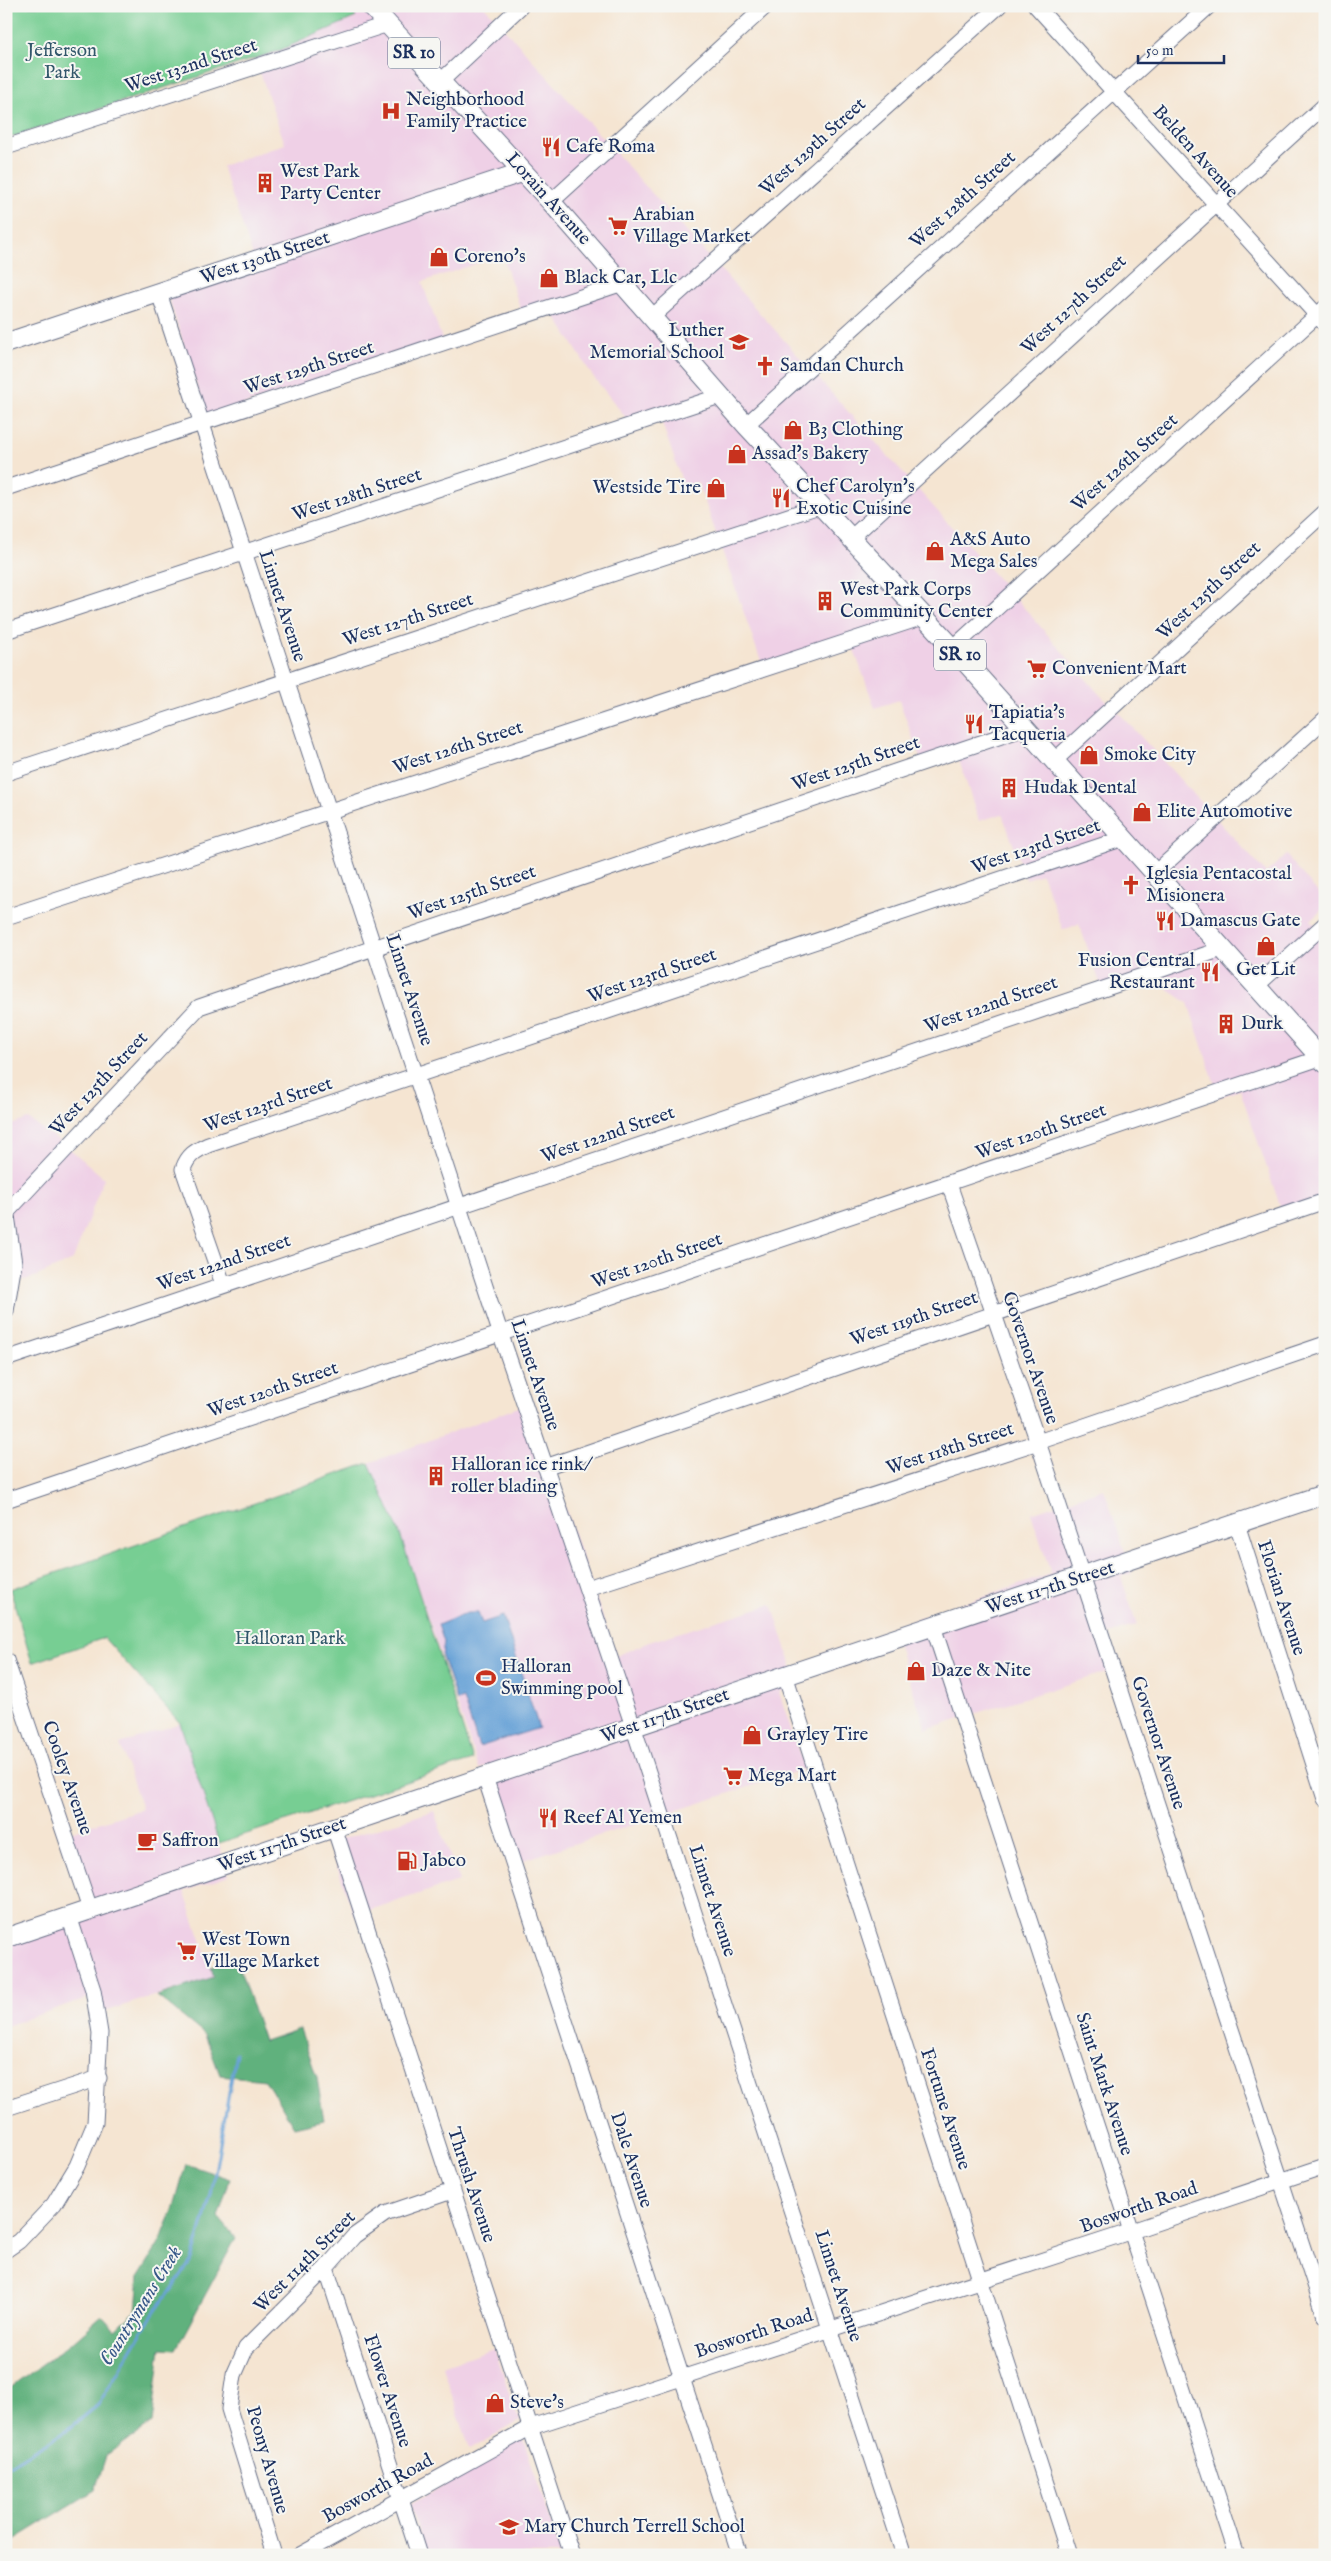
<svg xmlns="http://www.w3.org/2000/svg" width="1331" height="2561" viewBox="0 0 1331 2561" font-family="'IM FELL English',serif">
  <rect width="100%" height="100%" fill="#f6f6f2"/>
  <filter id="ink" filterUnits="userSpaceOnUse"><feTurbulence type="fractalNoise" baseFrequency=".02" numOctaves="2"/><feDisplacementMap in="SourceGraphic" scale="10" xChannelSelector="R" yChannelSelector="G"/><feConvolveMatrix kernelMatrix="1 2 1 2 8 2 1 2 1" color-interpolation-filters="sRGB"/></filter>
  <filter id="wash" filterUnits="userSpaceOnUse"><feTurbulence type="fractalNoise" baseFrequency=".0096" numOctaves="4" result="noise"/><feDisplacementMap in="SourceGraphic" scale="20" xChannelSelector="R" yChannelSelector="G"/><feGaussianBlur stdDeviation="1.12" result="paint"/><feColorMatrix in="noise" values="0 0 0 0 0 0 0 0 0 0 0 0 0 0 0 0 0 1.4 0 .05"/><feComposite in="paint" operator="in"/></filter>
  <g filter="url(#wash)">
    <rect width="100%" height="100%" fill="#f5e5d2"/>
    <path fill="#efd0e6" d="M347 6H484L1019 602 1100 695 1120 714 1266 873 1286 855 1325 901V907L1311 920 1325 936V1204L1284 1217 1240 1090 1219 1097 1188 1003 1148 976 1103 991 1079 924 1063 930 1042 874 1026 879 1002 814 979 821 957 754 923 766 899 700 875 708 852 644 765 673 698 482 684 487 661 420 635 429 592 375 551 309 524 319 502 255 422 282 442 339 207 417 168 295 256 265 222 166 285 144 255 58 356 18Z
      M28 1119 64 1144 104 1178 73 1260 30 1279 7 1282 6 1127Z
      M529 1403 616 1656 649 1642 772 1604 798 1685 779 1692 804 1769 521 1861 490 1765 479 1769 399 1531 369 1463Z
      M1104 1489 1132 1573 1121 1577 1137 1625 1108 1634 1119 1668 926 1729 892 1628 1051 1574 1031 1513Z
      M180 1723 229 1876 184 1891 214 1977 103 2012 98 1994 6 2026V1932L91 1903 67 1833 142 1809 120 1744Z
      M434 1811 459 1881 354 1915 329 1843Z
      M494 2348 519 2421 470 2449 442 2366Z
      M523 2438 562 2555H426L410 2505Z"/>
    <path fill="#77ce93" stroke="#497e78" d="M6 6H347L356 17 278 51 6 139Z
      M369 1463 399 1531 473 1760 219 1843 180 1723 104 1638 32 1663 10 1589Z"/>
    <path fill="#61b17d" stroke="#3e706e" d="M236 1958 264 2041 300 2029 317 2078 324 2120 294 2127 265 2080 220 2075 205 2035 157 1996 214 1977 211 1967Z
      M186 2164 230 2179 218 2217 236 2238 176 2349 161 2348 152 2423 106 2456 95 2490 6 2545V2391L70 2344 102 2316 115 2330 136 2311 139 2276 159 2244 173 2210Z"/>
    <path fill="#68a2d7" stroke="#42689a" d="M467 1613H478L482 1623 503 1616 539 1728 479 1747 463 1699 457 1701 442 1657 444 1642 438 1625Z"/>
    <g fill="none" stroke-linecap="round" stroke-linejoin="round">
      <path stroke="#68a2d7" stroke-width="3" d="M6 2467 70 2428 98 2405 150 2319 192 2260 211 2195 236 2053"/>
    </g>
  </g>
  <g filter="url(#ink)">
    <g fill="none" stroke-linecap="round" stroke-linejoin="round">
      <defs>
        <path id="minor" d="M1036 6 1325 324
          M440 82 521 6
          M6 147 388 24
          M551 202 766 6
          M159 293 501 1335 633 1726 904 2555
          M652 317 999 6
          M746 425 1209 6
          M6 488 623 283
          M852 537 1325 105
          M6 631 720 396
          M953 648 1325 308
          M1054 761 1325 512
          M6 773 822 505
          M1155 873 1325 719
          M6 917 923 617
          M1255 987 1325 924
          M949 1184 1038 1442 1325 2315
          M6 1209 14 1263 6 1311
          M6 1213 199 1007 1025 728
          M223 1284 183 1169C188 1155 195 1151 208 1145L1124 838
          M6 1359 1222 949
          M545 1467 1325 1201
          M6 1500 1320 1058
          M1237 1524 1325 1799
          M587 1588 1038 1442 1325 1344
          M933 1626 1237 2555
          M6 1660 90 1909
          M785 1675 1069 2555
          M485 1777 740 2555
          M334 1827 572 2555
          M6 2108 99 2078
          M6 2250 19 2241 54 2204 77 2166 95 2123 100 2033 93 1990 69 1916
          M326 2268 419 2555
          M274 2555 229 2409 234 2375 246 2348 326 2268 354 2236 385 2214 452 2191
          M300 2555 531 2427 1120 2235 1325 2166"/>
        <path id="major" d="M371 6 551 202 746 425 953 648 1325 1063
          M6 343 523 172
          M6 1938 1325 1494"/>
      </defs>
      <use href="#minor" stroke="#676f87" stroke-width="17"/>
      <use href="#major" stroke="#676f87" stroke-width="21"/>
      <use href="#minor" stroke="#fff" stroke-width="15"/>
      <use href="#major" stroke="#fff" stroke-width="19"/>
    </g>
  </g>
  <defs>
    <symbol id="hospital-bare" viewBox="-9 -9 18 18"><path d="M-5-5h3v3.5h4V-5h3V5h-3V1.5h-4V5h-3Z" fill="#c8321e" stroke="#f6f6f2" stroke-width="2.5" paint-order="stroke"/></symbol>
    <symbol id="restaurant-bare" viewBox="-9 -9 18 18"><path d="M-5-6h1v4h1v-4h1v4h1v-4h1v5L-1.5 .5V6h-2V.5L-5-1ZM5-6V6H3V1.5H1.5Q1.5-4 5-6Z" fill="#c8321e" stroke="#f6f6f2" stroke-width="2.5" paint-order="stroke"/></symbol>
    <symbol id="building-bare" viewBox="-9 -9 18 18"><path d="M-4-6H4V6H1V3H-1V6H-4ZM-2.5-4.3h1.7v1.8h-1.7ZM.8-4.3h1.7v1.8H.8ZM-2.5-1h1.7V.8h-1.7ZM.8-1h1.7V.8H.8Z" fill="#c8321e" stroke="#f6f6f2" stroke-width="2.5" paint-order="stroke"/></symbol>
    <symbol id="supermarket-bare" viewBox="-9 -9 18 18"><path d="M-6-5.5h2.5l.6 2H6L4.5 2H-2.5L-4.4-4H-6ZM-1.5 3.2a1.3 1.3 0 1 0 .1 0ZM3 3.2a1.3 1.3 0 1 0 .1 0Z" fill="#c8321e" stroke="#f6f6f2" stroke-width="2.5" paint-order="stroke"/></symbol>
    <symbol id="shop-bare" viewBox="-9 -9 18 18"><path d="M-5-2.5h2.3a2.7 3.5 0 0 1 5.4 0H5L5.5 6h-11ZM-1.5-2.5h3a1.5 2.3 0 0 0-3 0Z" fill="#c8321e" stroke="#f6f6f2" stroke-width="2.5" paint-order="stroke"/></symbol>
    <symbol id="school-bare" viewBox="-9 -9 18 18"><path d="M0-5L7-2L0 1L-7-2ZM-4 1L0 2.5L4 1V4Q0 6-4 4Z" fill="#c8321e" stroke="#f6f6f2" stroke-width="2.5" paint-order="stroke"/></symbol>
    <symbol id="church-bare" viewBox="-9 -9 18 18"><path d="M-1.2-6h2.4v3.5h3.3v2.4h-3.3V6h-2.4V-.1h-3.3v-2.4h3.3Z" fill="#c8321e" stroke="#f6f6f2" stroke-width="2.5" paint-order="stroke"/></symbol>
    <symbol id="stadium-bare" viewBox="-9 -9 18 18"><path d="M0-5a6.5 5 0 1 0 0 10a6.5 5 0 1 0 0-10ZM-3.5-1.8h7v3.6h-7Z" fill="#c8321e" stroke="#f6f6f2" stroke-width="2.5" paint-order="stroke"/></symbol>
    <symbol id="cafe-bare" viewBox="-9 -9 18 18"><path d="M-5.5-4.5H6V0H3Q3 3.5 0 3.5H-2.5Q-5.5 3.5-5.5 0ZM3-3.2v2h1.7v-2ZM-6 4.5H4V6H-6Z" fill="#c8321e" stroke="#f6f6f2" stroke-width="2.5" paint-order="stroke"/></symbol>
    <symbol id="fuel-bare" viewBox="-9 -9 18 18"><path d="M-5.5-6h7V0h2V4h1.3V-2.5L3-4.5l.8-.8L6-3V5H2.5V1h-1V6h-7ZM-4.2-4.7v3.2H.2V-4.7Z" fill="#c8321e" stroke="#f6f6f2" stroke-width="2.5" paint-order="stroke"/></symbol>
  </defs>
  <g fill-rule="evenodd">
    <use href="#hospital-bare" x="377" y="97" width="28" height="28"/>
    <use href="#restaurant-bare" x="537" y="133" width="28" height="28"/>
    <use href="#building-bare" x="251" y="169" width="28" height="28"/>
    <use href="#supermarket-bare" x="604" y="212" width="28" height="28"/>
    <use href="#shop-bare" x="425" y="243" width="28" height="28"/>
    <use href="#shop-bare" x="535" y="264" width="28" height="28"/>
    <use href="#school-bare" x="725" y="328" width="28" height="28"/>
    <use href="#church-bare" x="751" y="352" width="28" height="28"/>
    <use href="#shop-bare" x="779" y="416" width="28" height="28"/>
    <use href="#shop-bare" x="723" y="440" width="28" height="28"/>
    <use href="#shop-bare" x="702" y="474" width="28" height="28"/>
    <use href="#restaurant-bare" x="767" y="484" width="28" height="28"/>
    <use href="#shop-bare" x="921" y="537" width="28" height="28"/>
    <use href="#building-bare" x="811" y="587" width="28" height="28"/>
    <use href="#supermarket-bare" x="1023" y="655" width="28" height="28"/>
    <use href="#restaurant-bare" x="960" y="710" width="28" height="28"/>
    <use href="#shop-bare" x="1075" y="741" width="28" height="28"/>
    <use href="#building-bare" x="995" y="774" width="28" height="28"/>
    <use href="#shop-bare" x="1128" y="798" width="28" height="28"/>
    <use href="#church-bare" x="1117" y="871" width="28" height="28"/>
    <use href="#restaurant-bare" x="1151" y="907" width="28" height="28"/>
    <use href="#shop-bare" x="1252" y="932" width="28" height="28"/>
    <use href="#restaurant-bare" x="1196" y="958" width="28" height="28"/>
    <use href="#building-bare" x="1212" y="1010" width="28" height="28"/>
    <use href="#building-bare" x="422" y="1462" width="28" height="28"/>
    <use href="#shop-bare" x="902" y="1657" width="28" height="28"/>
    <use href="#stadium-bare" x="472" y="1664" width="28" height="28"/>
    <use href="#shop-bare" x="738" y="1721" width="28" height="28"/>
    <use href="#supermarket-bare" x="719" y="1762" width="28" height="28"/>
    <use href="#restaurant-bare" x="534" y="1804" width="28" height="28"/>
    <use href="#cafe-bare" x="133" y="1827" width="28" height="28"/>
    <use href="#fuel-bare" x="393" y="1847" width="28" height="28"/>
    <use href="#supermarket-bare" x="173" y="1937" width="28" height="28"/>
    <use href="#shop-bare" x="481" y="2389" width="28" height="28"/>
    <use href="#school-bare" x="495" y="2513" width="28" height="28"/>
  </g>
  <g text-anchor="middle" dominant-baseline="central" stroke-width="4" stroke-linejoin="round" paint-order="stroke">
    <g fill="#f6f6f2" stroke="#5d6b8a" stroke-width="1">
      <rect x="388" y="37.5" width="52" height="31" rx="4"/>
      <rect x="934" y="639.5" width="52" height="31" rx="4"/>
    </g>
    <g font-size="18" font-weight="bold" fill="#1b2f5e">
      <text x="414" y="53">SR 10</text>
      <text x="960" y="655">SR 10</text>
    </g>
    <g font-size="19" fill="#32576b" stroke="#f6f6f2">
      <text x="62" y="51">Jefferson<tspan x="62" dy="22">Park</tspan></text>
      <text x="290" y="1639">Halloran Park</text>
    </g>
    <g font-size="19" fill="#1b2f5e" stroke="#f6f6f2">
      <text transform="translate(191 66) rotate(-18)">West 132nd Street</text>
      <text transform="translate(813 147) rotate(-42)">West 129th Street</text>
      <text transform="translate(1195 152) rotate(48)">Belden Avenue</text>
      <text transform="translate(548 199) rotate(48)">Lorain Avenue</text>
      <text transform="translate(963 200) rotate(-42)">West 128th Street</text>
      <text transform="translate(265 258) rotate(-18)">West 130th Street</text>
      <text transform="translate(1074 305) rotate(-43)">West 127th Street</text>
      <text transform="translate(309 368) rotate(-18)">West 129th Street</text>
      <text transform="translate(1125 463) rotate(-42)">West 126th Street</text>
      <text transform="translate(357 495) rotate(-18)">West 128th Street</text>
      <text transform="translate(1209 591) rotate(-43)">West 125th Street</text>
      <text transform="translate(282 606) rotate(72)">Linnet Avenue</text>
      <text transform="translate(408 620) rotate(-18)">West 127th Street</text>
      <text transform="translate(458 748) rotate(-18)">West 126th Street</text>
      <text transform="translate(856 764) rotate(-19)">West 125th Street</text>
      <text transform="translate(1036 847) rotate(-19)">West 123rd Street</text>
      <text transform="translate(472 893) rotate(-19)">West 125th Street</text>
      <text transform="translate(652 976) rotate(-19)">West 123rd Street</text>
      <text transform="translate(409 990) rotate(72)">Linnet Avenue</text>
      <text transform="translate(991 1005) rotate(-19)">West 122nd Street</text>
      <text transform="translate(99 1084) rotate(-47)">West 125th Street</text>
      <text transform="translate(268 1105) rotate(-19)">West 123rd Street</text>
      <text transform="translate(1041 1132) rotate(-19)">West 120th Street</text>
      <text transform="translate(608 1135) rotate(-19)">West 122nd Street</text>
      <text transform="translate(657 1261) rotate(-19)">West 120th Street</text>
      <text transform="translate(224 1263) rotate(-19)">West 122nd Street</text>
      <text transform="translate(914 1319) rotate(-19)">West 119th Street</text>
      <text transform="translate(1030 1358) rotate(71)">Governor Avenue</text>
      <text transform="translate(535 1375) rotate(71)">Linnet Avenue</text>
      <text transform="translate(273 1390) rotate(-19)">West 120th Street</text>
      <text transform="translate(950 1449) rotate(-18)">West 118th Street</text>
      <text transform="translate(1050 1588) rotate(-18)">West 117th Street</text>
      <text transform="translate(1281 1598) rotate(72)">Florian Avenue</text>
      <text transform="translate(665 1716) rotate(-19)">West 117th Street</text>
      <text transform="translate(1158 1743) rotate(72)">Governor Avenue</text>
      <text transform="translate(67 1778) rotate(71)">Cooley Avenue</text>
      <text transform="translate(282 1845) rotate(-19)">West 117th Street</text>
      <text transform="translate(712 1901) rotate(72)">Linnet Avenue</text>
      <text transform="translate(1104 2084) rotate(72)">Saint Mark Avenue</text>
      <text transform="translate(945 2109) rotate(72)">Fortune Avenue</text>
      <text transform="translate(631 2160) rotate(72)">Dale Avenue</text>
      <text transform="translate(471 2185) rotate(72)">Thrush Avenue</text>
      <text transform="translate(1139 2208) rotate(-19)">Bosworth Road</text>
      <text transform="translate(305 2262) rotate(-45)">West 114th Street</text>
      <text transform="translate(838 2286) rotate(72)">Linnet Avenue</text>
      <text transform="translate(754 2334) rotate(-18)">Bosworth Road</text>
      <text transform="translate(387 2391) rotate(72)">Flower Avenue</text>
      <text transform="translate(267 2460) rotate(74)">Peony Avenue</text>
      <text transform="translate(378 2489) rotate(-29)">Bosworth Road</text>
    </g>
    <g font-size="19" fill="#1b2f5e" stroke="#f6f6f2" text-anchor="start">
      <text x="406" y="100">Neighborhood<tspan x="406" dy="22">Family Practice</tspan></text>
      <text x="566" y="147">Cafe Roma</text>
      <text x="280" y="172">West Park<tspan x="280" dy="22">Party Center</tspan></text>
      <text x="633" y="215">Arabian<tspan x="633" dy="22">Village Market</tspan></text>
      <text x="454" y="257">Coreno's</text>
      <text x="564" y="278">Black Car, Llc</text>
      <text x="724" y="331" text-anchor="end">Luther<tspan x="724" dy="22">Memorial School</tspan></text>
      <text x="780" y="366">Samdan Church</text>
      <text x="808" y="430">B3 Clothing</text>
      <text x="752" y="454">Assad's Bakery</text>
      <text x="796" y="487">Chef Carolyn's<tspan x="796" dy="22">Exotic Cuisine</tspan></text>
      <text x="701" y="488" text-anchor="end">Westside Tire</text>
      <text x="950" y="540">A&amp;S Auto<tspan x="950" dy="22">Mega Sales</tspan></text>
      <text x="840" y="590">West Park Corps<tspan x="840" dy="22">Community Center</tspan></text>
      <text x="1052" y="669">Convenient Mart</text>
      <text x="989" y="713">Tapiatia's<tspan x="989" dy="22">Tacqueria</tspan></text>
      <text x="1104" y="755">Smoke City</text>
      <text x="1024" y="788">Hudak Dental</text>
      <text x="1157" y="812">Elite Automotive</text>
      <text x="1146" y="874">Iglesia Pentacostal<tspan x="1146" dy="22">Misionera</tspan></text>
      <text x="1180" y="921">Damascus Gate</text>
      <text x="1195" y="961" text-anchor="end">Fusion Central<tspan x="1195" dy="22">Restaurant</tspan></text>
      <text x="1266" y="970" text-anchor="middle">Get Lit</text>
      <text x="1241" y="1024">Durk</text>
      <text x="451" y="1465">Halloran ice rink/<tspan x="451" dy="22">roller blading</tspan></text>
      <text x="501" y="1667">Halloran<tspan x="501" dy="22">Swimming pool</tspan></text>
      <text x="931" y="1671">Daze &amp; Nite</text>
      <text x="767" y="1735">Grayley Tire</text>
      <text x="748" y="1776">Mega Mart</text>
      <text x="563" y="1818">Reef Al Yemen</text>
      <text x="162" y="1841">Saffron</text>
      <text x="422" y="1861">Jabco</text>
      <text x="202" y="1940">West Town<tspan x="202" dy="22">Village Market</tspan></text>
      <text x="510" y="2403">Steve's</text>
      <text x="524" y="2527">Mary Church Terrell School</text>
    </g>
    <g font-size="20" font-style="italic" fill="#365788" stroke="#f6f6f2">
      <text transform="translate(141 2306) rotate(-58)">Countrymans Creek</text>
    </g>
  </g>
  <rect width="1331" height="2561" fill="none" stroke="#f6f6f2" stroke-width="25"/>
  <path d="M1138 55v8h86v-8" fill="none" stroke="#1b2f5e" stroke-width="2.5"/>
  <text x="1146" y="55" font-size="15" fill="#1b2f5e" stroke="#f6f6f2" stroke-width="4" paint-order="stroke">50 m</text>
</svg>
